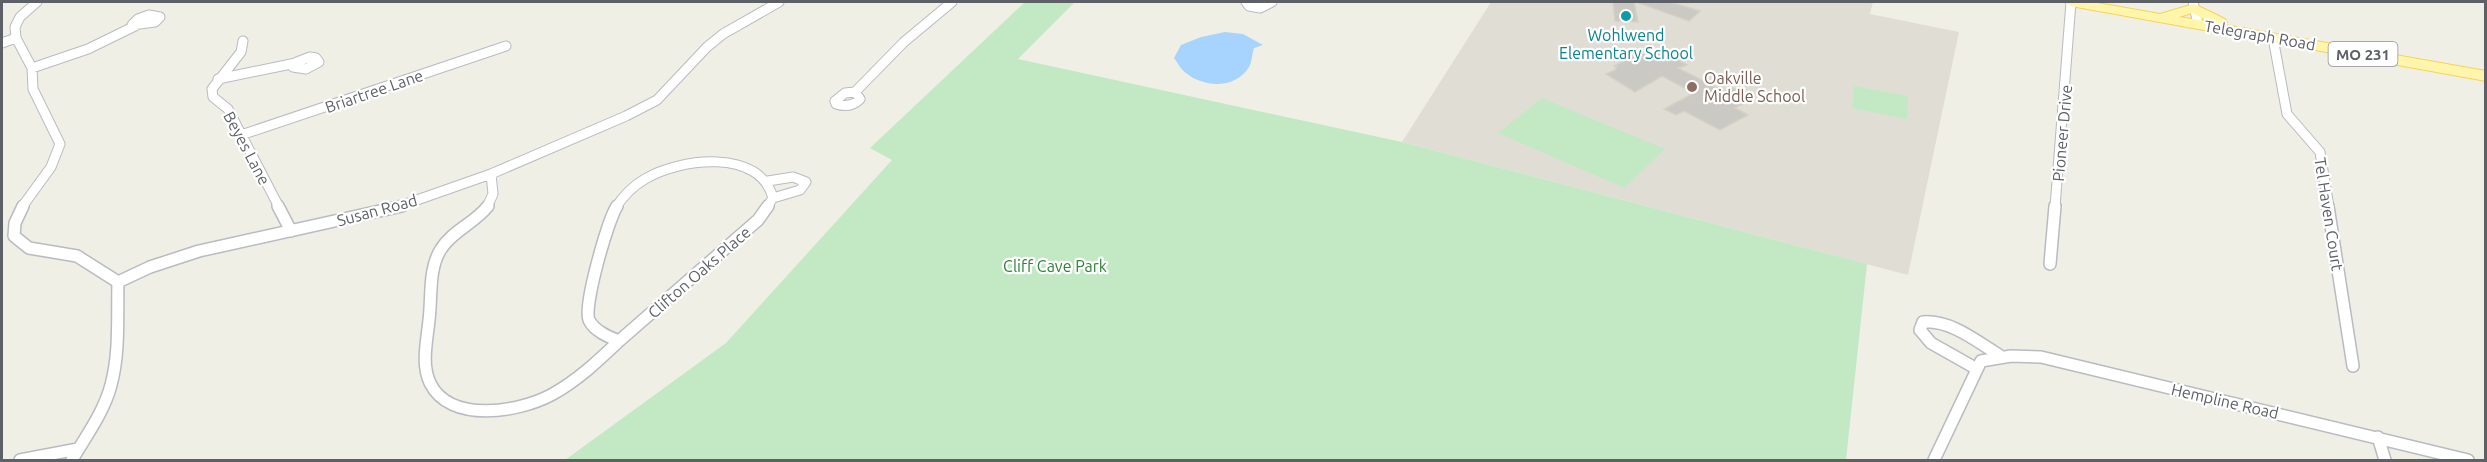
<svg xmlns="http://www.w3.org/2000/svg" width="2487" height="462" viewBox="0 0 2487 462" font-family="Ubuntu,sans-serif">
  <rect width="100%" height="100%" fill="#f0efe6"/>
  <path fill="#e0ded4" d="M1491 2H1873L1870 14 1959 32 1908 275 1402 142Z"/>
  <path fill="#c2e9c4" d="M1025 2H1075L1018 59 1402 142 1867 264 1846 460H565L726 343 892 160 870 148Z
    M1854 86 1908 96 1907 119 1852 108Z
    M1542 98 1665 149 1624 188 1498 133Z"/>
  <path fill="#a7d4ff" d="M1225 32 1243 34 1263 45 1254 48C1252 54 1252 62 1249 67 1236 89 1204 88 1186 73 1181 70 1178 63 1174 58L1181 45 1201 37Z"/>
  <path fill="#cbc9c3" stroke="#d5d1c4" stroke-width="1.5" d="M1613 2H1634L1638 22 1615 21Z
    M1636 2H1670L1700 11 1689 21Z
    M1662 50 1687 65 1678 68 1725 92 1733 88 1753 98 1735 108 1748 115 1720 130 1684 111 1676 115 1664 109 1694 93 1662 76 1635 92 1606 74 1615 70 1617 67 1614 66 1639 53 1647 55Z"/>
  <g fill="none" stroke-linecap="round" stroke-linejoin="round">
    <defs>
      <path id="street-far1" d="M1246 2 1249 6 1260 8 1272 2
        M2193 2 2198 24
        M149 15 160 17 155 22 132 25 138 19Z
        M2273 38 2287 114 2320 152 2329 207
        M243 41 241 52 212 89 213 97 228 109 279 207
        M2 43 16 38
        M310 57 316 58 319 62 306 69 293 67 297 62Z
        M32 68 88 49 135 26
        M218 79 296 63
        M855 92 860 99C853 106 845 107 836 104L835 101 845 93Z
        M855 92 904 42 952 2
        M241 135 506 46
        M768 181 793 177 806 182 800 190 773 198
        M22 207 51 167 60 144 33 89 32 68 16 38 15 27 20 17 37 2
        M397 207 491 174 626 116 657 100 707 47 723 34 779 2
        M487 207 493 194 491 174
        M616 207C624 195 633 186 645 179 680 158 760 148 773 198L767 207
        M2055 207 2071 2"/>
      <path id="street" d="M23 206 15 223 14 236 29 248 77 256 118 282
        M278 206 291 231
        M488 206C475 223 452 231 441 249 428 269 432 298 429 320 427 341 421 364 430 383 450 424 519 412 551 395 577 381 598 361 619 341
        M617 206C608 220 583 306 589 320 594 331 609 337 619 341L758 220 768 206
        M2328 206 2353 366
        M2050 264 2055 206
        M118 282 150 267 199 251 402 206
        M1977 369 1931 343 1920 330 1923 322C1951 320 1976 341 1999 355
        M2378 437 2385 460
        M20 460 78 449
        M72 460C86 436 104 412 111 385 120 352 117 316 118 282
        M1934 460 1981 361 2011 356 2041 357 2468 460"/>
      <path id="primary" d="M2064 2H2092L2160 14 2194 4 2225 19 2227 22 2225 25 2486 71V81L2071 6ZM2192 13 2210 22 2179 17Z"/>
    </defs>
    <use href="#street-far1" stroke="#b8bbc0" stroke-width="11"/>
    <use href="#street" stroke="#b8bbc0" stroke-width="14"/>
    <use href="#primary" stroke="#f7d358" stroke-width="2"/>
    <use href="#street-far1" stroke="#fff" stroke-width="9"/>
    <use href="#street" stroke="#fff" stroke-width="11"/>
    <use href="#primary" fill="#fff6ac" fill-rule="evenodd"/>
  </g>
  <circle fill="#0f9aa8" stroke="#fff" stroke-width="2" cx="1626" cy="16" r="6"/>
  <circle fill="#8d6e63" stroke="#fff" stroke-width="2" cx="1692" cy="87" r="6"/>
  <g text-anchor="middle" dominant-baseline="central" stroke-width="4.5" stroke-linejoin="round" paint-order="stroke">
    <rect fill="#fff" stroke="#8e9095" stroke-width="1.5" x="2328.5" y="42" width="69" height="24" rx="4.5"/>
    <g font-size="15" font-weight="bold" fill="#5d6167">
      <text x="2363" y="54">MO 231</text>
    </g>
    <g font-size="16" fill="#0d838f" stroke="#fff">
      <text x="1626" y="35">Wohlwend<tspan x="1626" dy="18">Elementary School</tspan></text>
    </g>
    <g font-size="16" fill="#5d6167" stroke="#fff">
      <text transform="translate(2260 35) rotate(10)">Telegraph Road</text>
      <text transform="translate(374 91) rotate(-19)">Briartree Lane</text>
      <text transform="translate(2062 133) rotate(-85)">Pioneer Drive</text>
      <text transform="translate(247 148) rotate(62)">Beyes Lane</text>
      <text transform="translate(377 210) rotate(-15)">Susan Road</text>
      <text transform="translate(2329 214) rotate(81)">Tel Haven Court</text>
      <text transform="translate(699 272) rotate(-41)">Clifton Oaks Place</text>
      <text transform="translate(2225 401) rotate(13)">Hempline Road</text>
    </g>
    <g font-size="16" fill="#785e54" stroke="#fff" text-anchor="start">
      <text x="1704" y="78">Oakville<tspan x="1704" dy="18">Middle School</tspan></text>
    </g>
    <g font-size="16" fill="#308239" stroke="#fff">
      <text x="1055" y="266">Cliff Cave Park</text>
    </g>
  </g>
  <rect width="2487" height="462" fill="none" stroke="#5d6167" stroke-width="6"/>
</svg>
